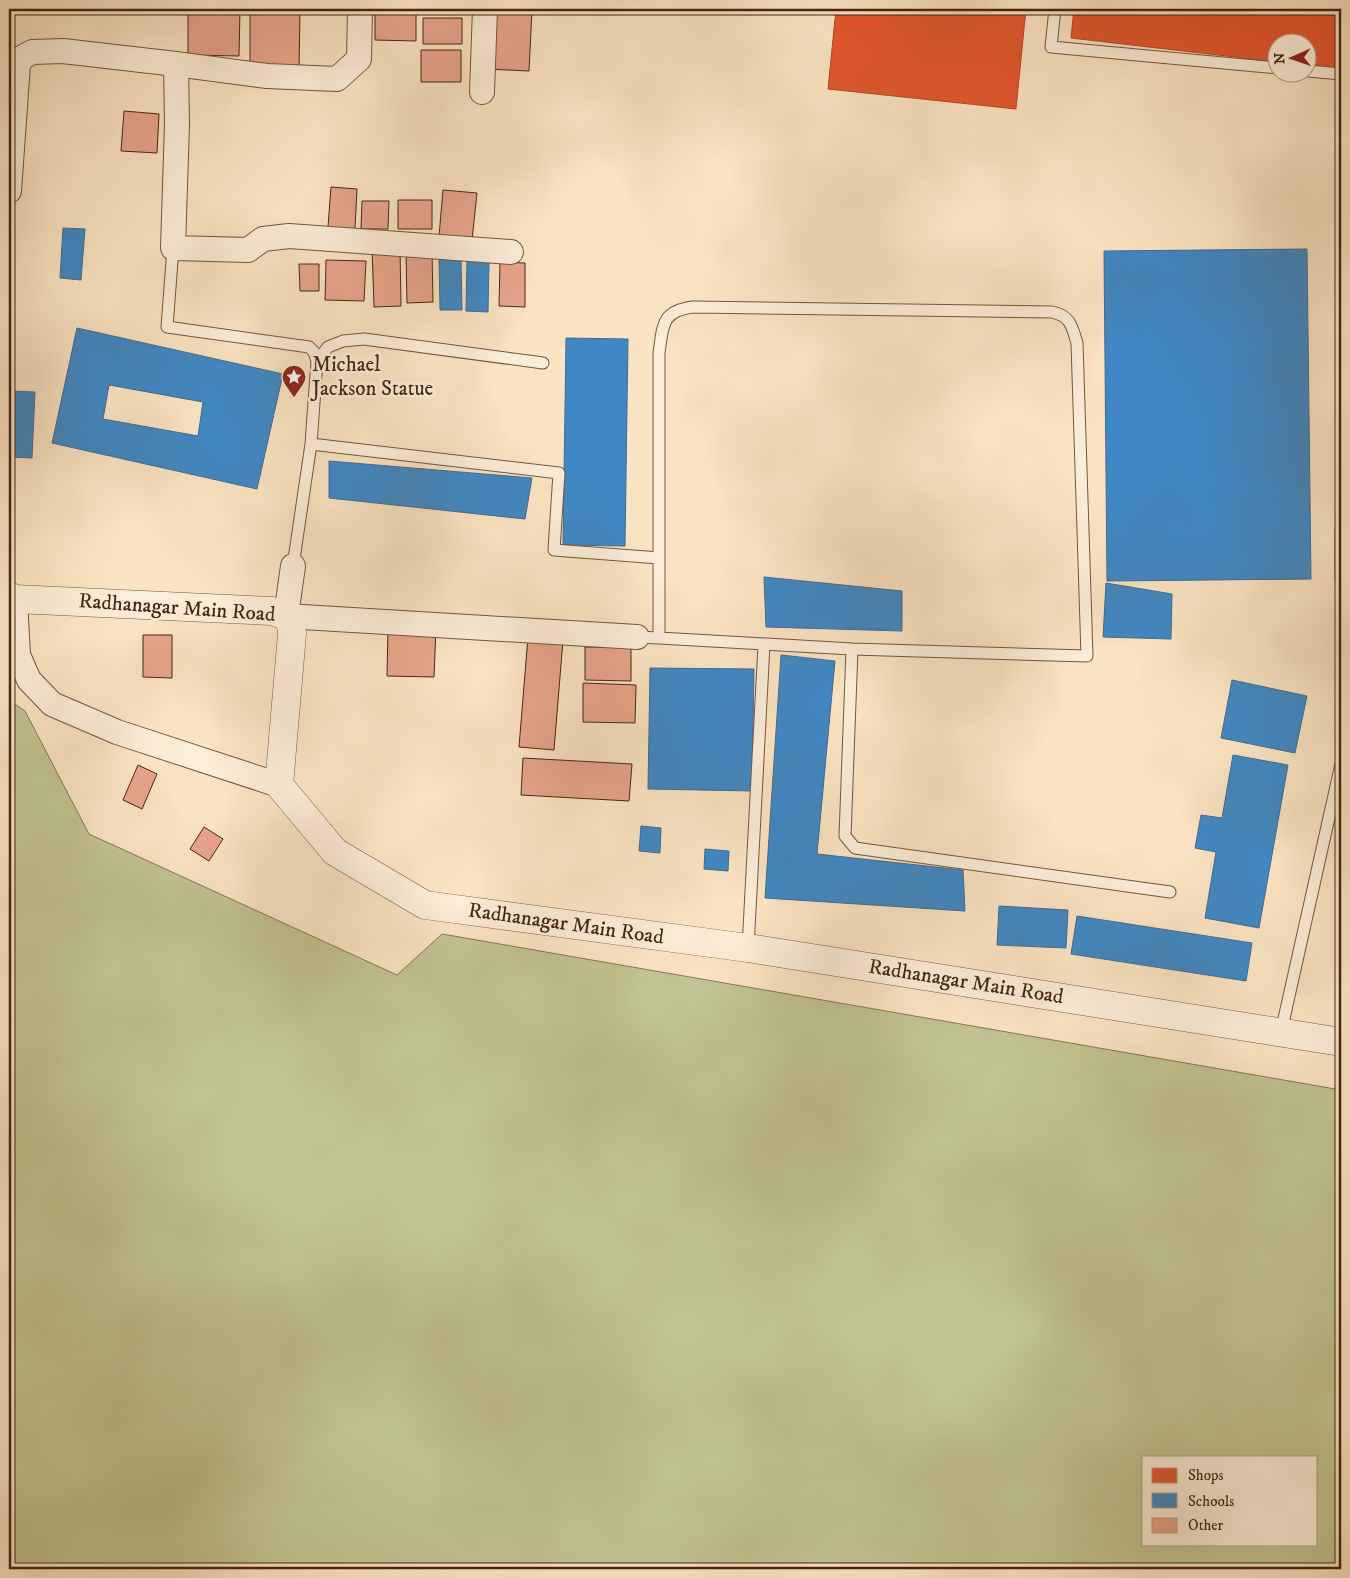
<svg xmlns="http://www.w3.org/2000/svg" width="1350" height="1578" viewBox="0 0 1350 1578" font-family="'IM FELL DW Pica',serif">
  <rect width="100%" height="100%" fill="#fbe4c3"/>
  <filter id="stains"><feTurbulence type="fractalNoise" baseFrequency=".004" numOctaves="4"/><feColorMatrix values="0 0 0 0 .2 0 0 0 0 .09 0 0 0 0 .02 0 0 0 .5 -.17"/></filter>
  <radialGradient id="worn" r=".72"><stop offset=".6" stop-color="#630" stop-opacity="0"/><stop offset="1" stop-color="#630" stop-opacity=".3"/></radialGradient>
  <path fill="#c1c492" stroke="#837552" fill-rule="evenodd" d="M9 700 25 711 89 834 397 975 442 934 1341 1090V1569H9ZM1144 1457H1316V1544H1144Z"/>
  <path fill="#e4572e" stroke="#b44825" d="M836 9H1026L1016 109 828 89Z
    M1074 9H1341V69L1308 65V42H1278V62L1071 38Z"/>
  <path fill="#3f88c5" stroke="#416b8f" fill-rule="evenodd" d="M63 228 85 229 81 280 60 278Z
    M1307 249 1311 579 1107 581 1104 251Z
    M461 259 462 310H440L439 260Z
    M467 261 489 262 488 312 466 311Z
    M77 328 283 374 257 489 52 443ZM109 385 203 402 198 436 103 419Z
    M566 338 628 339 625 546 563 545Z
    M9 391 35 392 32 458 9 457Z
    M329 461 532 478 525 519 329 498Z
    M764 577 902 591V631L766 627Z
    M1106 583 1172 594 1171 639 1103 637Z
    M781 655 835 661 817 854 963 870 965 911 765 898Z
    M650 668 754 669 752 791 648 789Z
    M1232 680 1307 696 1295 753 1221 738Z
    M1233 755 1288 765 1259 928 1205 918 1216 852 1195 848 1201 815 1222 818Z
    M641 826 661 828 660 853 639 851Z
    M705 849 729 851 728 871 704 869Z
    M999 906 1068 910 1066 948 997 945Z
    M1077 916 1252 943 1246 981 1071 954Z"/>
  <path fill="#e9a48b" stroke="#452611" d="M188 9H240L239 56 188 55Z
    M250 9H300L299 70 250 69Z
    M490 9H532L529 71 487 69Z
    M375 14H416V41L375 40Z
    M423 18H462V44H423Z
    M421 50H461V82H421Z
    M124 111 159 114 157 153 121 151Z
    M331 187 357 189 355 229 328 227Z
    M443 190 477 193 472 240 439 236Z
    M398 200H432V229H398Z
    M362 201H389L388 229H361Z
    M400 247 401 306 374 307 372 248Z
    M406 251H432L433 302 407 303Z
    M326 260 366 261 364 301 325 300Z
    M500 262 525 263V307L499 306Z
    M299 264H319V291H300Z
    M388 626 436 628 434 677 387 676Z
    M143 635H172V678L143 677Z
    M528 637 563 640 554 750 519 747Z
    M585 647H631V681L585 680Z
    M583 683 636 685 635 723 583 722Z
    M523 758 632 764 629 801 521 795Z
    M138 765 157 774 142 809 123 800Z
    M204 827 223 839 209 861 190 849Z"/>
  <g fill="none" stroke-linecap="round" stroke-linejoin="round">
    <defs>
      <path id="service" d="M1055 9 1051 47 1278 68
        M1308 71 1341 74
        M173 248 167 327 309 347 314 352 317 361 311 444 559 473 554 550 659 558
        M317 361 328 347 343 341 364 339 543 363
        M1341 531V579
        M293 566 311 444
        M637 637 659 638 852 649 1087 656 1077 343C1072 327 1071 316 1052 312L693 307C661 311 663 326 659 353V638
        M852 649 845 836 855 848 1170 892
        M748 948 764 645
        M1281 1032 1341 764"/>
      <path id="minor" d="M176 64 177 124 173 248 248 250 263 239 289 236 511 252
        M482 92 485 9
        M9 191 18 64 23 57 32 52 63 51 176 64 267 76 337 79 359 59 360 9
        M293 566 286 616 637 637
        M15 599 18 655 29 680 52 704 117 732 279 785"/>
      <path id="tertiary" d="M9 596 15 599 272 611 286 616 291 624 292 634 279 785 335 852 425 905 748 948 1341 1042"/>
    </defs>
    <use href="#service" stroke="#72563e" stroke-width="13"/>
    <use href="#minor" stroke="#72563e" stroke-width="26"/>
    <use href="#tertiary" stroke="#72563e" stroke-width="29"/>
    <use href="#service" stroke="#fcedd8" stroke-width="11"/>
    <use href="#minor" stroke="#fcedd8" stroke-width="24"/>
    <use href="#tertiary" stroke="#fcedd8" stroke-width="28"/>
  </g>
  <defs>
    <symbol id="sight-pin" viewBox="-11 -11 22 30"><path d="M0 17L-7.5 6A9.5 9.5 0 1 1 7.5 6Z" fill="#8f2418" stroke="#fcedd8"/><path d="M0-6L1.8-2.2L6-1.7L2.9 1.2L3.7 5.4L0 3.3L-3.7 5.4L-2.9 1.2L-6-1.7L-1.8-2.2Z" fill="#fff"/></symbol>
  </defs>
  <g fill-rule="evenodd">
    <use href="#sight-pin" x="280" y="363" width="28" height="38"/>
  </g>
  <g text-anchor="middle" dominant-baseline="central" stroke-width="5" stroke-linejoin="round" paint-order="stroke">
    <g font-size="21" fill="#452611" stroke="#fcedd8" text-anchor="start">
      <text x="312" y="365">Michael<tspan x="312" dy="24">Jackson Statue</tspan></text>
    </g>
    <g font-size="21" fill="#452611" stroke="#fcedd8">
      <text transform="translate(177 608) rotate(4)">Radhanagar Main Road</text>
      <text transform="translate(566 924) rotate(8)">Radhanagar Main Road</text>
      <text transform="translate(966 982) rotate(9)">Radhanagar Main Road</text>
    </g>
  </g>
  <rect width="1350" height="1578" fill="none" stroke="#fbe4c3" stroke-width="30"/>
  <rect x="10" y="10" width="1330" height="1558" fill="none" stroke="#452611" stroke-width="2.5"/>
  <rect x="15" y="15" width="1320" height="1548" fill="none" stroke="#452611"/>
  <rect x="1142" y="1456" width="175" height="90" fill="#fcedd8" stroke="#b39d88"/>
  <rect x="1152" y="1468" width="25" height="15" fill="#e4572e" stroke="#b39d88"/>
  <text x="1188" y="1480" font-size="15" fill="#452611">Shops</text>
  <rect x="1152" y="1493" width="25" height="15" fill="#3f88c5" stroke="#b39d88"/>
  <text x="1188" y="1506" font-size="15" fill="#452611">Schools</text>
  <rect x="1152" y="1518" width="25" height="15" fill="#e9a48b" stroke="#b39d88"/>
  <text x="1188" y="1530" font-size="15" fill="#452611">Other</text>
  <g transform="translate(1292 58) rotate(268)"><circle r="24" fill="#fcedd8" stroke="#b39d88"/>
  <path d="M0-4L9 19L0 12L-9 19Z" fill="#8f2418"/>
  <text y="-8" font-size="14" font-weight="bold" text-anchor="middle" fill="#452611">N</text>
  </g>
  <rect width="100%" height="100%" filter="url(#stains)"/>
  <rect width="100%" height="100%" fill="url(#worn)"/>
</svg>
